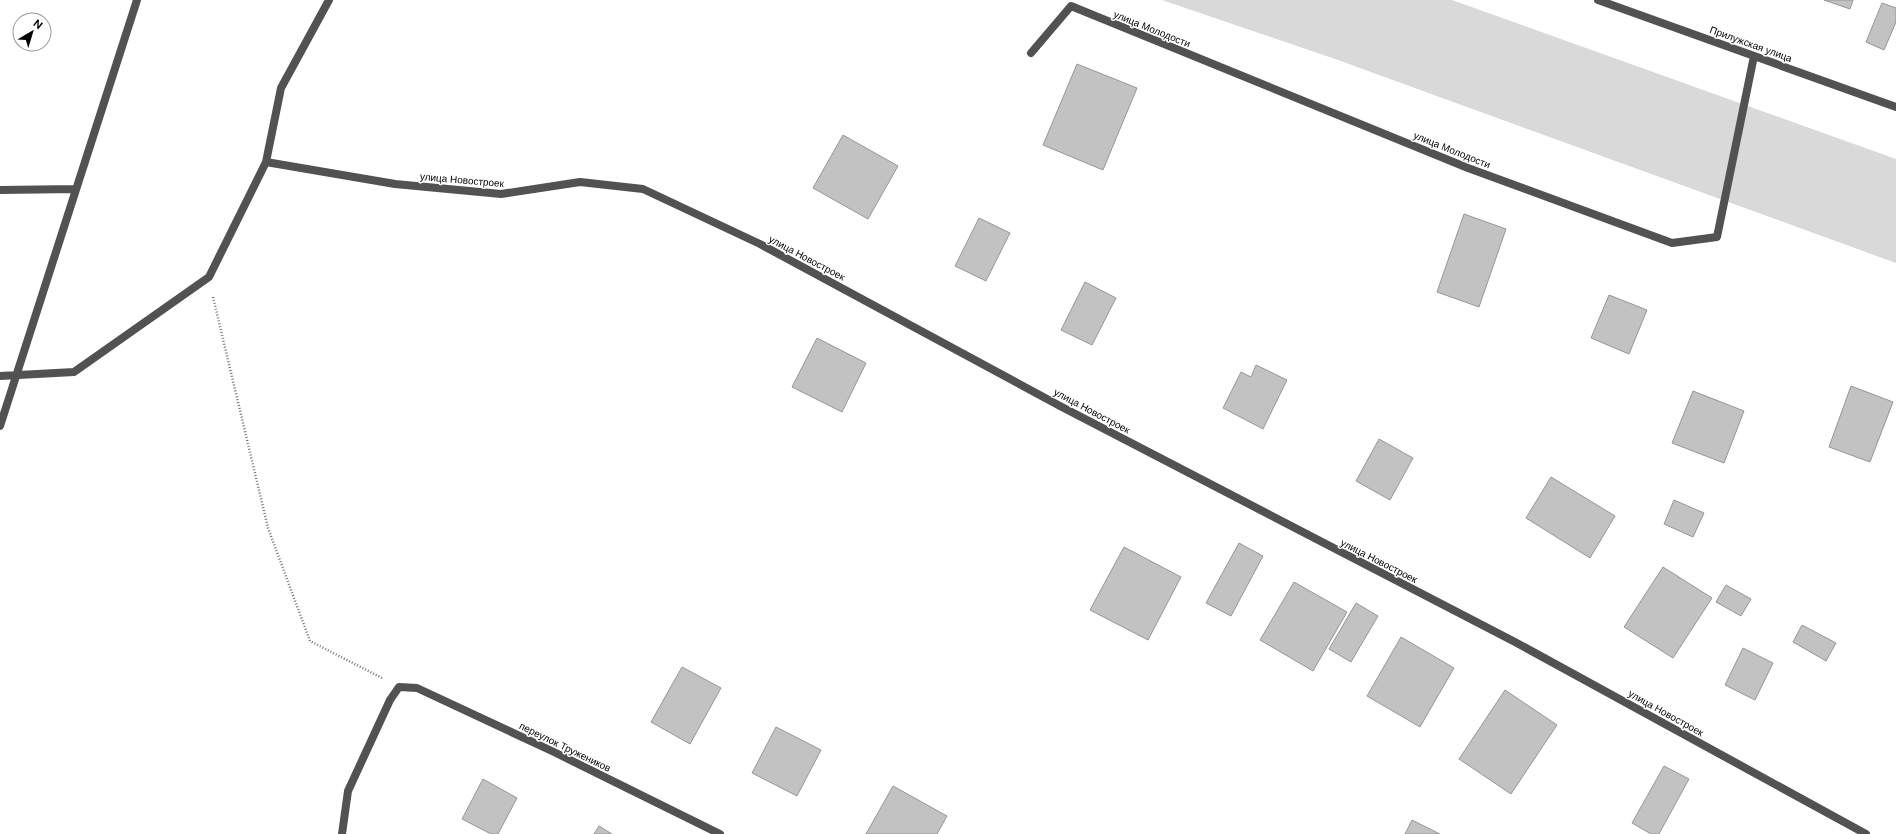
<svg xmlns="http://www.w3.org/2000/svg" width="1896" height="834" viewBox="0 0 1896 834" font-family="'DM Sans',sans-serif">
  <rect width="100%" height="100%" fill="#fff"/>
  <path fill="#d9d9d9" d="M1162 0H1452L1896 159V263L1338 60Z"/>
  <path fill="#c2c2c2" stroke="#969696" d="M1824 0H1853L1850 9Z
    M1882 3 1896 8V22L1884 50 1866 42Z
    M1077 64 1137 88 1103 170 1043 145Z
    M843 135 898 166 868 219 813 188Z
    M1464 214 1506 229 1479 307 1437 292Z
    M979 218 1010 233 986 281 955 266Z
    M1085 282 1116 298 1092 345 1061 330Z
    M1609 295 1647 310 1629 354 1591 338Z
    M817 338 866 363 842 412 792 387Z
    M1256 365 1287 380 1263 429 1223 408 1241 372 1251 377Z
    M1851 386 1893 402 1870 462 1829 447Z
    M1693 391 1744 411 1724 463 1672 443Z
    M1379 439 1413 458 1390 500 1356 481Z
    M1551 477 1615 516 1590 558 1526 518Z
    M1674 500 1704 513 1693 537 1664 524Z
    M1239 543 1263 556 1231 616 1206 603Z
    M1124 547 1181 577 1148 640 1090 610Z
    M1663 567 1712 598 1673 658 1624 627Z
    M1294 582 1347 612 1313 671 1260 640Z
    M1726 585 1751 599 1741 616 1716 602Z
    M1356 603 1378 616 1351 662 1329 649Z
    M1802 625 1836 643 1826 661 1793 642Z
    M1401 637 1454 668 1420 727 1367 696Z
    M1743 648 1773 663 1755 700 1725 685Z
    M682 667 721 688 690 744 651 722Z
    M1505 690 1557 725 1511 794 1459 759Z
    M776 727 821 750 797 796 752 773Z
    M1664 766 1689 779 1659 834H1651L1632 823Z
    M483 779 517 798 498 834H491L462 819Z
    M893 786 947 816 937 834H866Z
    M1412 820 1440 834H1405Z
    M599 826 612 834H594Z"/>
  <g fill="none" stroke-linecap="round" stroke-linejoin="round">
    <path stroke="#747474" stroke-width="2.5" stroke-dasharray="1 2" stroke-linecap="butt" d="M213 297 268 528 310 641 382 678"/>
    <path stroke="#525252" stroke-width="8" d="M1598 0 1896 107
      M1031 53 1071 6 1468 168 1672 243 1717 237 1754 56
      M266 162 395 184 501 194 580 182 643 189 760 244 1060 406 1515 642 1866 834
      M0 190 76 189
      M0 376 74 372 209 277 266 162 281 88 329 0
      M0 426 137 0
      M342 834 348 791 390 700 399 687 417 688 554 752 720 834"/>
  </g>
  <g text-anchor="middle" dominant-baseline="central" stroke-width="3" stroke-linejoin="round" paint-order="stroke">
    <g font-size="10" fill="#000" stroke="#fff">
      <text transform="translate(1152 29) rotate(22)">улица Молодости</text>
      <text transform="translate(1751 44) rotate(20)">Прилужская улица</text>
      <text transform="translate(1452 150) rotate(22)">улица Молодости</text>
      <text transform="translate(462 180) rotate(5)">улица Новостроек</text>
      <text transform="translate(807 258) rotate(28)">улица Новостроек</text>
      <text transform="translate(1092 411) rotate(28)">улица Новостроек</text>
      <text transform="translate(1379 561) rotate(27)">улица Новостроек</text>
      <text transform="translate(1666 713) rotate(29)">улица Новостроек</text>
      <text transform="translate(565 747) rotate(26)">переулок Тружеников</text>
    </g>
  </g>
  <g transform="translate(32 32) rotate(38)"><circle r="19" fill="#ffffff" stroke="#999999"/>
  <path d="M0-3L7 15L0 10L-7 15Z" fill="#000000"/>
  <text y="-6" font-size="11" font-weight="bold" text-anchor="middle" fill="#000000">N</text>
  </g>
</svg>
